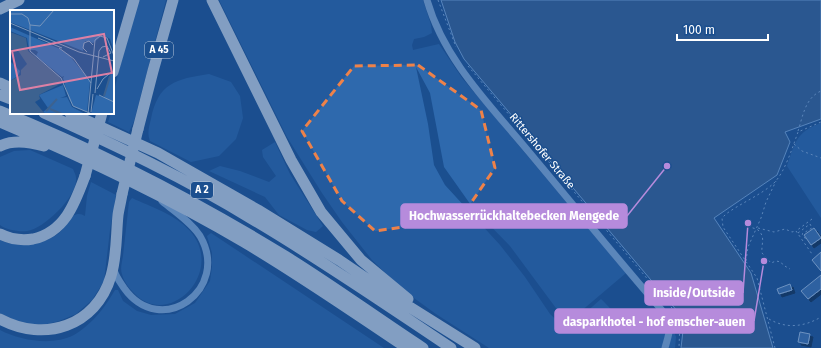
<svg xmlns="http://www.w3.org/2000/svg" width="821" height="348" viewBox="0 0 821 348" font-family="'Fira Sans',sans-serif">
  <defs>
    <filter id="shadow"><feDropShadow dx="3" dy="3" stdDeviation="0" flood-color="#0009"/></filter>
  </defs>
  <rect width="100%" height="100%" fill="#1b4f8f"/>
  <path fill="#2e69ad" d="M139 0H166L134 121 129 132 108 122 111 113H113V94L124 52Z
    M219 0H423L431 25 432 33 424 37 414 39 412 45 413 50 439 44 462 78 626 273 567 323 510 246 473 208 444 167 430 93 416 67 428 124 434 165 445 185 500 245 525 277 550 314 569 332 576 321 601 299C609 306 625 327 634 329 640 330 653 325 659 322L665 334H669L674 332 676 337 675 348H489L436 314 403 290 372 260 342 222 322 193 287 137Z
    M56 9H79L85 11H45Z
    M209 74 231 82 240 96 243 118 236 139 219 156 191 162 150 141C147 133 149 127 151 119 158 83 176 79 209 74Z
    M821 123V218L787 166C795 143 796 132 821 123Z
    M275 142 290 174 323 226 316 232 307 230 279 215 265 197 209 171 220 166 240 171 269 182 276 176 263 157 262 150Z
    M30 150 73 169C74 172 76 175 76 178 78 196 44 229 27 231 20 232 6 230 0 225V157L14 151Z
    M91 182 116 195 110 230 104 281 92 300 76 314 59 321 47 324H31L14 320 0 313V240C18 249 44 245 59 233 65 228 68 220 73 216 78 213 81 214 85 216L87 196Z
    M132 198C151 207 175 214 190 231 226 272 169 329 135 294 129 288 124 282 122 274 120 269 122 262 123 256 125 238 127 220 129 202Z
    M211 233 384 348H0V330C21 341 53 346 74 335 78 333 81 330 84 328 98 317 106 305 115 290H118L123 301 137 311 151 315 175 314 195 303 210 281 212 267V253L207 236Z"/>
  <path fill="#3c6290" stroke="#9cc4f0" d="M441 0H821V119L785 132 790 142 777 175 714 218 751 273 773 348H681L684 322 678 312 464 59 455 42Z"/>
  <path fill="#4478b7" stroke="#cfe3fa" filter="url(#shadow)" d="M814 228 821 238 811 245 804 235Z
    M821 252V271L812 260Z
    M821 275V289L808 299 801 291Z
    M790 284 792 290 779 294 777 289Z
    M800 332 810 334 808 344 798 342Z"/>
  <g fill="none" stroke-linecap="round" stroke-linejoin="round">
    <path stroke="#a9c9ee" stroke-width="1" stroke-dasharray="2 3" stroke-linecap="butt" d="M438 0 456 47
      M468 66 677 314 680 319 679 348
      M798 131C803 116 805 98 821 91
      M794 144 802 151 821 158
      M812 219 796 231 812 254
      M748 226C751 228 755 228 758 230 766 237 761 244 762 253L771 263 776 261 781 262 783 265 790 269
      M758 228 774 232 785 229 792 232 795 231
      M798 233 810 224 812 228 802 234 807 241
      M746 261 748 247 761 218 766 202 776 181
      M769 319C786 329 804 327 821 317
      M775 348 757 278 723 227 722 218 726 214C741 203 761 195 774 183 785 172 793 146 798 132L821 122"/>
    <path stroke="#a9c9ee" stroke-width="7" d="M427 0C444 60 490 105 529 152 575 207 620 262 666 315 673 326 668 336 665 348
      M114 270C116 277 120 282 124 288 161 340 231 289 200 236 191 222 175 212 162 201"/>
    <path stroke="#fff" stroke-width="11" d="M212 0 291 160 321 212 361 260 408 299
      M0 9 19 0
      M113 72 134 0
      M0 83 11 88
      M0 95 11 99
      M0 111C99 151 194 200 285 256 332 285 377 318 423 348
      M44 113C115 145 185 178 252 219 320 259 385 304 451 348
      M70 113 158 153 258 210 339 260 392 296 475 348
      M0 122C83 157 166 196 244 242 300 275 353 312 407 348
      M138 129 153 71 173 0
      M0 146C14 139 30 142 44 146
      M0 234C10 239 21 241 33 239 65 232 75 203 85 176
      M0 319C45 343 96 326 111 276 117 256 116 235 118 215 119 208 121 201 122 194"/>
    <path stroke="#fff" stroke-width="11" d="M85 176 102 113
      M122 194 138 129"/>
  </g>
  <path d="M0 0H821V348H0ZM418 65 481 110 495 168 460 219 375 231 342 201 302 131 354 66Z" fill="#1b4f8f" fill-opacity=".55" fill-rule="evenodd"/>
  <path fill="none" stroke="#ee8249" stroke-width="3" stroke-dasharray="8 5" stroke-linejoin="round" d="M418 65 481 110 495 168 460 219 375 231 342 201 302 131 354 66Z"/>
  <g text-anchor="middle" dominant-baseline="central" stroke-width="3" stroke-linejoin="round" paint-order="stroke">
    <g fill="#1b4f8f" stroke="#bbcadd" stroke-width="1">
      <rect x="145" y="42" width="28" height="16" rx="3"/>
      <rect x="191" y="182" width="22" height="16" rx="3"/>
    </g>
    <g font-size="10" font-weight="bold" fill="#fff">
      <text x="159" y="50">A 45</text>
      <text x="202" y="190">A 2</text>
    </g>
    <g font-size="11" fill="#fff" stroke="#1b4f8f">
      <text transform="translate(542 151) rotate(50)">Rittershofer Straße</text>
    </g>
  </g>
  <g transform="translate(10 10)">
    <rect width="104" height="104" fill="#1b4f8f"/>
    <path d="M0 0H104V42L100 29 93 25 83 33 75 31 73 41 0 12ZM0 17 50 39 59 45 80 71 77 102 64 97 59 89 53 68 54 66 52 67 26 46 28 42 25 40H19L17 28 0 21ZM0 51 10 61 8 66 0 71ZM104 61V104H81L86 85 94 87 99 67ZM53 75 56 86 50 88 57 87 62 97 75 104H36L33 102 38 98 29 85Z" fill="#2e69ad"/>
    <path d="M0 22 16 28 18 41 49 66 52 73 29 85 30 89 25 92 35 104 0 103V71L11 65V60L17 54 7 39 0 40Z" fill="#3c6290"/>
    <path fill="none" stroke="#3c6290" stroke-width="2" d="M94 86 100 66M40 99 52 104M36 101 47 89"/>
    <path fill="none" stroke="#7695bc" stroke-width="1" d="M0 4H12L18 8 20 15V41L51 68 63 96 82 104M0 13 69 42 104 51M20 15 30 16 44 0M28 28 52 38M49 38 64 49 81 73M77 42 73 38 74 33 79 31 83 35M87 79 93 69 104 60M85 83 89 41 92 37 97 36 101 43 93 47M89 85 104 92M81 102 83 84M78 104 85 30 90 26 97 28 104 46"/>
    <path fill="#dd80a5" fill-opacity="0.15" stroke="#dd80a5" stroke-width="2" d="M94 24 102 63 10 80 2 41Z"/>
    <rect width="104" height="104" fill="none" stroke="#fff" stroke-width="2"/>
  </g>
  <path fill="none" stroke="#b68bdc" stroke-width="1.5" d="M667 166L627 216M748 223L743 293M764 261L754 321"/>
  <g fill="#b68bdc" stroke="#1b4f8f" stroke-width="1.5">
    <circle cx="667" cy="166" r="4"/>
    <circle cx="748" cy="223" r="4"/>
    <circle cx="764" cy="261" r="4"/>
  </g>
  <g fill="#b68bdc" stroke="#b68bdc" stroke-width="1.5">
    <rect x="401" y="204" width="226" height="24" rx="4"/>
    <rect x="645" y="281" width="98" height="24" rx="4"/>
    <rect x="555" y="309" width="199" height="24" rx="4"/>
  </g>
  <g font-size="12" text-anchor="middle" font-weight="bold" fill="#fff">
    <text x="514" y="220">Hochwasserrückhaltebecken Mengede</text>
    <text x="694" y="297">Inside/Outside</text>
    <text x="654" y="326">dasparkhotel - hof emscher-auen</text>
  </g>
  <path d="M677 34v6h91v-6" fill="none" stroke="#ffffff" stroke-width="2"/>
  <text x="683" y="34" font-size="12" fill="#ffffff" stroke="#1b4f8f" stroke-width="3" paint-order="stroke">100 m</text>
</svg>
